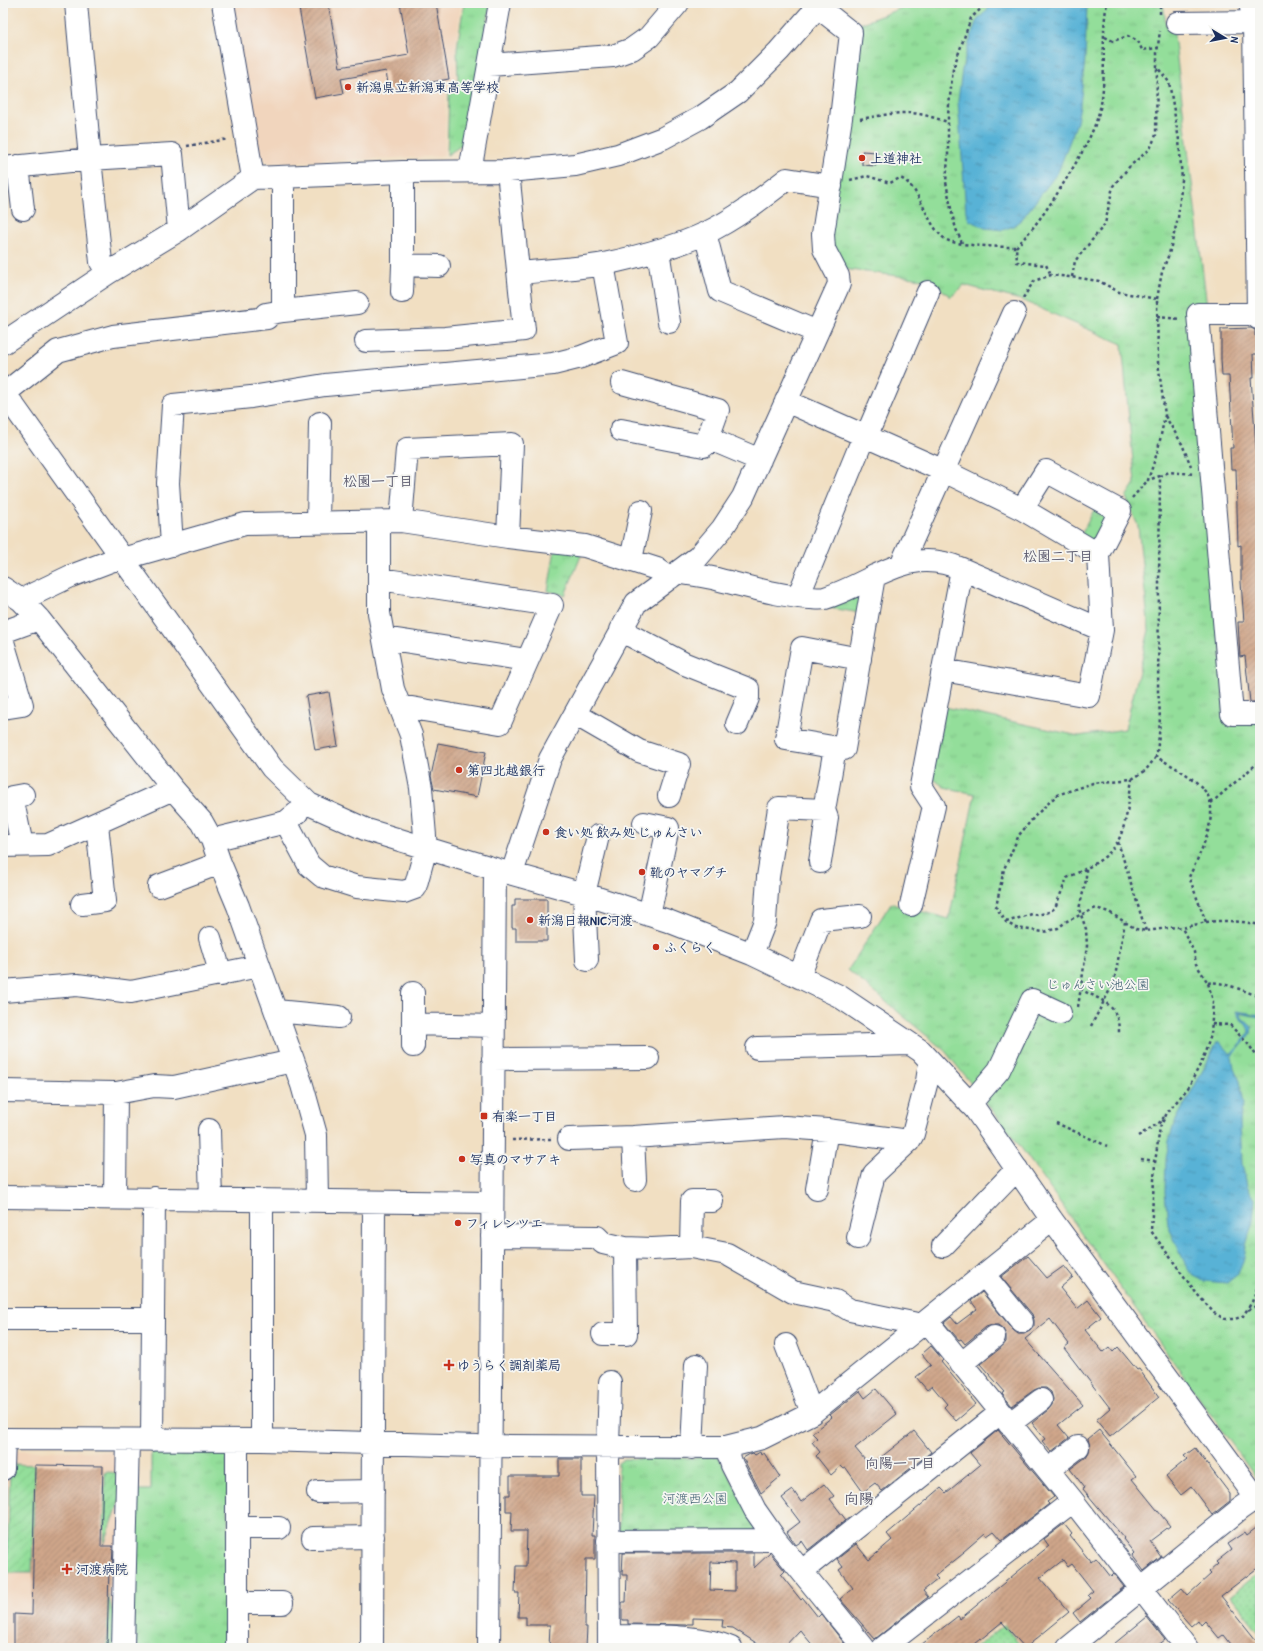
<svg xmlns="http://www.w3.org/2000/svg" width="1263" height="1651" viewBox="0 0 1263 1651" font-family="'Patrick Hand','Klee One',sans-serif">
  <defs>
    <pattern id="grass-dots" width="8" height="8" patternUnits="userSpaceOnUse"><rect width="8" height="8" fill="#93de9a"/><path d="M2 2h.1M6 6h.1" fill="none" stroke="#7ebf87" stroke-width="1.8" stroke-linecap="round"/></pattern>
    <pattern id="park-tufts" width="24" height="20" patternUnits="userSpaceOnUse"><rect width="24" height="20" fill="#93de9a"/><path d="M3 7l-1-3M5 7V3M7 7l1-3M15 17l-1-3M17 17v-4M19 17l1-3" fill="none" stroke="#7ebf87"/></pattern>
    <pattern id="garden-furrows" width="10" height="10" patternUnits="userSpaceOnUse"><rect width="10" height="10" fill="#93de9a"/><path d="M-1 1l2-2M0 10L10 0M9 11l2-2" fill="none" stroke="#7ebf87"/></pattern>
    <pattern id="water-ripples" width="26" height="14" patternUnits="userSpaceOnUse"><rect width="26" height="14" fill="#59b2d6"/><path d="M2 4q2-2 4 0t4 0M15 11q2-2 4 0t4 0" fill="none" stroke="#4991b1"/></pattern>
    <pattern id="building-hatch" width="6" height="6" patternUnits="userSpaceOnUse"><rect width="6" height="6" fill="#cfa68a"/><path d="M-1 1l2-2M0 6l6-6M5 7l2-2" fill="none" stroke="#a78874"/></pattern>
  </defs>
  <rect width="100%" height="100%" fill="#f6f6f2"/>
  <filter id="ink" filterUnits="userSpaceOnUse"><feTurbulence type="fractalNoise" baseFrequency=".025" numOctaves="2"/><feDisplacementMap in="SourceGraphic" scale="8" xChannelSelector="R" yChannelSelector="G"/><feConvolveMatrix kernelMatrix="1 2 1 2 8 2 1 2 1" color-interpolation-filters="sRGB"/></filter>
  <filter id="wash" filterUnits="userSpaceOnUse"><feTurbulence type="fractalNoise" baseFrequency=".012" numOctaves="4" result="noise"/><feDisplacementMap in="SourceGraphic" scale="16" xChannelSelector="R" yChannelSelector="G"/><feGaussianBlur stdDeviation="0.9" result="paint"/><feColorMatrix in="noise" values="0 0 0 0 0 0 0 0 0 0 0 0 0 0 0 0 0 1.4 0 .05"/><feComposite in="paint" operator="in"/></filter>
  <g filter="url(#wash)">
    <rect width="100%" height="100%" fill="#f1dfc2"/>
    <path fill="#f1d5bd" d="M231 3H461L455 49 456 81 446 92 444 156 269 163 256 152Z
      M3 1450 133 1452 130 1648H3Z"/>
    <path fill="url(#grass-dots)" stroke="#57867c" d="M1260 1572V1633L1230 1596Z
      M1004 1625 1022 1648H977L976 1647Z"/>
    <path fill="url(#park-tufts)" stroke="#57867c" d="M464 3H491L465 143 447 155 449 93 458 82 457 48Z
      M914 3H1163L1166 26H1173L1207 307 1224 715 1260 721V1478H1256L1012 1135 945 1051 848 970 891 903 949 919 975 794 944 787 931 777 945 707 1079 736 1125 729 1149 630 1138 526 1126 497 1135 483 1122 344 1021 300 964 285 951 297 930 280 843 269 828 236 850 111 860 24Z
      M1096 506 1108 513 1100 543 1080 537Z
      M556 543 585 546 565 595 548 591Z
      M859 586 862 613 822 607Z
      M151 1452 227 1453 230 1648H130L133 1490H151Z
      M718 1456 761 1531 619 1533 618 1463 624 1459 695 1458Z"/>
    <path fill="url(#garden-furrows)" stroke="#57867c" d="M10 1464 35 1465 32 1573H7Z
      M105 1472 122 1473 121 1497 104 1545Z
      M108 1594 116 1625 115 1648H107Z"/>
    <path fill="url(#water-ripples)" stroke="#3a709a" d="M993 3H1087L1085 59 1080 105 1077 122 1058 172 1022 219 1013 226 1003 230 985 228 969 220 966 212 958 101 962 70 968 46 976 22Z
      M1236 1011 1260 1015V1017L1239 1013 1241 1017 1252 1027 1251 1034 1232 1057 1234 1068 1240 1081 1244 1105 1241 1111 1240 1122 1242 1164 1247 1186 1255 1199 1253 1221 1247 1242 1243 1262 1238 1274 1227 1283 1204 1281 1194 1276 1187 1268 1168 1225 1165 1192 1166 1159 1169 1141 1174 1124 1210 1057 1217 1042H1220L1230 1053H1233L1249 1033C1249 1023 1238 1020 1236 1011Z"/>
    <g id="blocks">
      <path fill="url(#building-hatch)" fill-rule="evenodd" d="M298 3H328L340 67 409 55 400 3H436L449 79 389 90 386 71 341 79 344 93 315 98Z
        M862 151 877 152 876 166 862 165Z
        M1251 328 1255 330V336H1260V354H1253L1254 378H1251L1258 473 1260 548V702H1250L1245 656 1240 657 1238 622H1244L1241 582V545L1238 546 1236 469H1231L1230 448H1233L1229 376H1222L1221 359V329Z
        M329 692 338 746 315 750 306 696Z
        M438 743 486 752 477 797 434 789 431 776Z
        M515 899H547V941H516V928H512V906H515Z
        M1028 1256 1047 1278 1064 1266 1073 1277 1060 1288 1077 1309 1088 1300 1101 1317 1085 1330 1103 1352 1109 1347 1113 1352 1118 1347 1137 1370 1139 1369 1159 1397 1110 1437 1096 1420 1110 1408 1064 1348 1069 1344 1050 1319 1025 1339 1083 1405 1058 1425 1069 1438 1051 1452 1042 1441 1045 1439 1032 1423 1048 1410 1052 1405 1053 1399 1051 1392 1046 1388H1039L1034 1390 1012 1406 1002 1394 1005 1392 980 1364 1002 1347 1006 1342V1335L1003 1329 998 1325H992L986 1327 965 1344 961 1339 959 1340 944 1323 951 1317 957 1324 977 1309 971 1301 982 1292 1013 1330 1018 1334H1024L1030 1331 1034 1326V1320L1032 1314 1001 1277Z
        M931 1346 943 1360 941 1362 976 1404 956 1421 944 1407 947 1404 932 1386 927 1390 916 1377 931 1365 922 1354Z
        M876 1389 897 1414 855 1448 870 1466 914 1431 931 1452 882 1491 875 1483 863 1492 846 1468 844 1469 841 1466 831 1475 816 1456 820 1452 812 1442 817 1438 812 1433 832 1417 830 1415 860 1391 865 1398Z
        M998 1430 1054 1497 1047 1502 1049 1504 1002 1540 994 1531 987 1536 985 1533 963 1552 964 1553 935 1576 938 1579 923 1591 928 1597 875 1639 840 1599 853 1588 839 1570 843 1567 837 1559 856 1544 869 1560 892 1540 887 1534 941 1488 946 1493 980 1465 970 1453Z
        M1099 1430 1136 1476 1132 1479 1170 1526 1150 1541 1161 1557 1144 1571 1132 1555 1134 1553 1123 1539 1124 1538 1083 1489 1085 1488 1070 1469 1086 1457 1089 1452 1090 1446 1088 1439Z
        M1195 1448 1230 1494V1501L1212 1515 1191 1487 1181 1495 1166 1476 1187 1459 1184 1456Z
        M760 1452 761 1455 764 1453 780 1477 761 1493 743 1458 750 1454 753 1453 755 1455Z
        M559 1459H581V1496H594L592 1535H595V1559H586L585 1627H587L586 1648H549L550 1625H526V1617H518L519 1593H515L516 1566H526L527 1531H511L512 1511H506V1495H510V1476H559Z
        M35 1465 103 1466 101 1546H113L112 1568H109L107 1648H14V1614L32 1615Z
        M824 1484 834 1496 830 1499 846 1520 808 1550 802 1541 796 1545 787 1532 800 1522 782 1498 793 1490 801 1502Z
        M1064 1524 1072 1534 1070 1536 1091 1562 1096 1558 1111 1577 1114 1574 1124 1587 1080 1622 1073 1613 1091 1598 1088 1595 1093 1591 1072 1564 1068 1567 1063 1560 1040 1578 1069 1612 1025 1648 1002 1622 970 1648H917L958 1616 960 1619 1049 1546 1044 1539Z
        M1260 1525V1566L1221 1596 1260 1645V1648H1233L1223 1635 1219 1638 1205 1621 1201 1625 1198 1620 1191 1626 1168 1600 1182 1588 1188 1595 1211 1574 1209 1572 1218 1564 1216 1562 1231 1550 1227 1544 1245 1532 1247 1535Z
        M623 1553H754V1568L770 1553 785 1571 781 1575 801 1600 803 1598 818 1617 821 1614 848 1648H815L800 1630 783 1648H764L733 1628 722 1627 723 1619 693 1618V1624H687L686 1625 628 1624V1620H622V1602H626L627 1575H622ZM711 1562 735 1563V1591L710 1590Z
        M1147 1617 1165 1640 1154 1648H1109Z"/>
    </g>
  </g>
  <g filter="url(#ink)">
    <use href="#blocks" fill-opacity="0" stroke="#3b496d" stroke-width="1"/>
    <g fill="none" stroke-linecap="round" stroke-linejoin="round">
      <defs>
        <path id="minor" d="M76 3 90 159 101 262 108 273
          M223 3 253 178
          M1250 3 1254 22 1258 314V318H1260
          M1177 23 1260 22
          M489 65 613 56 632 49 649 37 678 3
          M18 166 23 209
          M3 168 90 159 172 154 179 230
          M470 171 500 3
          M403 172V265L439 266
          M705 233 720 291 817 332
          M658 250 669 322
          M519 273C547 270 576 269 604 264 636 257 676 247 706 233 735 219 761 199 787 179L831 186
          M402 292 403 265
          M283 311 357 303
          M1258 314H1198L1232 714H1260
          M366 341 445 338 524 330 508 171
          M3 343 108 273 179 230 253 178 403 172 508 171 575 165 618 155 663 138 700 118 738 92 779 51 821 3
          M622 383 718 410 708 438
          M3 391 272 768 309 804 367 830 495 869 591 896 668 921 752 954 839 996 921 1051 975 1109 1052 1220 1260 1503
          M5 393 58 351 113 336 267 318 266 314 283 311V177
          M786 401 944 471 1022 509 1046 471 1120 511 1098 554 1102 630 1089 696 943 670
          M621 430 704 446 708 438 760 460
          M1022 509 1098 554
          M401 521 407 449 512 444 508 537
          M318 522 320 423
          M172 545 168 483 173 405 251 397 325 385 553 364 581 357 617 343 603 264
          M122 559 245 524 401 521 508 537 585 546 657 569 670 578
          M631 560 641 511
          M901 565 1014 313
          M678 572C692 575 707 576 720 580 750 587 779 596 810 598 814 598 820 599 825 598 874 583 907 544 962 569
          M380 579 552 605 500 723 400 706
          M3 588 21 600 39 619 173 789 202 822 212 840 220 863 238 906 302 1085 316 1135 317 1201
          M798 597 864 436 869 430 928 292
          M21 600 71 576 121 557
          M620 630 685 664 748 689V698L737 724
          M3 632 39 619
          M384 638 527 660
          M3 642 22 705 3 708
          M860 659 802 648 786 739 844 749 874 576
          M575 714 639 751 679 764 669 796
          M286 822 309 865 322 876 357 887 404 892 415 888 426 848 421 788 411 735 393 689 379 613V522
          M644 823 668 828 649 915
          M212 840 286 822 297 813
          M22 845 12 797 23 795
          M3 846 48 845 173 789
          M820 862 827 818 824 810
          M512 873 550 759 636 603 698 557 722 529 743 497 839 284 838 276 824 249 823 234 841 118 851 33 813 3
          M159 886 220 863
          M82 904 105 901 97 824
          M911 905 934 806 921 786 962 569 1102 630
          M210 938 221 975
          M752 954 765 921 768 877 779 808 824 810 835 748
          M587 960 584 894 598 836
          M799 977 821 920 860 916
          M3 991 77 985 131 992 259 966
          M413 993V1046
          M276 1011 339 1017
          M413 1024 493 1026
          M757 1048 910 1044
          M493 1059 648 1058
          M3 1091 116 1093 154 1086 174 1087 293 1061
          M970 1104 999 1070 1032 1000 1060 1013
          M209 1130 211 1200
          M633 1137 635 1180
          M569 1139 633 1137 785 1127 827 1130 909 1141 913 1134 927 1081 930 1062
          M817 1189 827 1130
          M3 1197 492 1203
          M115 1198 116 1093
          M262 1201V1440
          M492 1236 597 1237 603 1243 625 1248 652 1249 691 1247 727 1254 793 1292 835 1301 850 1310 922 1325
          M858 1238 874 1174 909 1141
          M943 1246 1017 1169
          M691 1247 692 1201H712
          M984 1275 1022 1322
          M3 1319H153
          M927 1321 1073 1501 1187 1648
          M603 1334H626L625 1248
          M786 1345 812 1413
          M961 1364 994 1337
          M1009 1424 1041 1400
          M3 1439 262 1440 478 1446 726 1447 762 1438 812 1413 1052 1220
          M152 1440 154 1198
          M726 1447 732 1465 755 1510 776 1540 864 1648
          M692 1448 696 1365
          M3 1469 4 1439
          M1048 1470 1078 1447
          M318 1492 373 1491
          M237 1528H279
          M313 1538 373 1537
          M608 1541 776 1540
          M802 1571 1000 1413
          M237 1603H282
          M609 1636C646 1637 698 1633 731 1648
          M123 1648 128 1440
          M237 1648V1441
          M372 1648 374 1203
          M489 1648 495 869
          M609 1648 608 1446 610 1382
          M883 1648 1073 1501
          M1068 1648 1240 1509 1260 1495"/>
      </defs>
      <use href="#minor" stroke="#3b496d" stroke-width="24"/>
      <path stroke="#3b496d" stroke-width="2.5" stroke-dasharray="3 3" stroke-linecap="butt" d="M1160 14V3
        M1105 37 1113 41 1128 36 1138 41 1142 50 1158 48
        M860 119C875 117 889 113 904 113 919 112 934 118 948 122
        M187 146 228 139
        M850 180 867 176 890 183 900 178C921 186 925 224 945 239 954 246 1003 247 1016 247L1017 262 1046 265 1051 275
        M962 243 956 229 952 214 946 182 948 158V115L953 69 971 18 987 3
        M1016 247C1038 224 1055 198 1071 171 1085 148 1098 125 1102 98 1106 66 1101 34 1107 3
        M1072 277 1075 261 1105 224 1113 186 1130 166 1150 149 1156 135 1157 68
        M1023 298 1034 281 1051 275 1079 278 1099 281 1119 292 1157 299 1158 362 1165 415 1158 450 1148 480 1160 476 1158 692C1161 714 1160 734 1156 757 1173 766 1192 776 1204 790 1223 810 1199 856 1189 877L1206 922 1182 928 1194 952 1196 964 1208 983 1213 1001 1211 1035 1202 1061 1188 1088 1167 1113 1160 1127 1155 1163 1151 1231 1197 1294 1214 1313 1225 1319H1235L1243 1316 1252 1302 1260 1280
        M1157 299 1162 272 1169 254 1178 218 1182 180 1179 140 1169 82 1157 67V53L1160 31
        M1157 317 1181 319
        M1165 416 1182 444 1191 466
        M1160 476 1169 472 1194 474
        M1132 498 1148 480
        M1156 757 1145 771 1132 779 1093 783 1057 795 1036 815 1019 835 1004 869 996 907 1006 922 1016 928 1044 932 1058 928 1067 921 1096 908 1109 912 1136 929 1146 931 1176 927 1182 928
        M1211 803 1260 761
        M1118 842 1146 931
        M1006 922 1032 914 1038 915 1049 912 1055 908 1067 878C1081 871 1099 863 1110 852 1127 835 1128 802 1132 779
        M1206 922C1224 920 1242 921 1260 925
        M1208 983C1220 980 1247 992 1260 997
        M1080 989C1103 1001 1119 1004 1119 1033
        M1078 1007 1087 946 1086 929 1079 909 1086 880V868
        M1212 1024 1230 1025 1249 1045 1260 1061
        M1091 1026 1114 982 1125 922
        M1056 1123 1107 1146
        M1138 1136 1159 1123 1164 1117
        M512 1140 551 1139
        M1260 1158V1168
        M1141 1159 1155 1161
        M1248 1310 1260 1304"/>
      <use href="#minor" stroke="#fff" stroke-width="22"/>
    </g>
  </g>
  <g fill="#c8321e" stroke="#f6f6f2" stroke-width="1.5">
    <circle cx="348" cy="87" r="4"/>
    <circle cx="862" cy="158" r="4"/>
    <circle cx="459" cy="770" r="4"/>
    <circle cx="546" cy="832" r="4"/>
    <circle cx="642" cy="872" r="4"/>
    <circle cx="530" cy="920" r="4"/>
    <circle cx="656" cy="947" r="4"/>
    <rect x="480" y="1112" width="8" height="8" rx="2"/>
    <circle cx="462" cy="1159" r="4"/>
    <circle cx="458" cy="1223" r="4"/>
    <path d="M447 1359h4v4h4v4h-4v4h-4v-4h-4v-4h4z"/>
    <path d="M65 1563h4v4h4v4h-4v4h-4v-4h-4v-4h4z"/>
  </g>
  <g text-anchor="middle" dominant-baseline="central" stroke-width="3.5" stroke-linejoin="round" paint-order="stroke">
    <g font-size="13" font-weight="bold" fill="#1b2f5e" stroke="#f6f6f2" text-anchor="start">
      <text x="356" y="87">新潟県立新潟東高等学校</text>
      <text x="870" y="158">上道神社</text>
      <text x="467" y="770">第四北越銀行</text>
      <text x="554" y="832">食い処 飲み処 じゅんさい</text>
      <text x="650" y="872">靴のヤマグチ</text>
      <text x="538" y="920">新潟日報NIC河渡</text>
      <text x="664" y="947">ふくらく</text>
      <text x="492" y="1116">有楽一丁目</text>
      <text x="470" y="1159">写真のマサアキ</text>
      <text x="466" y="1223">フィレンツエ</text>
      <text x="457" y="1365">ゆうらく調剤薬局</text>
      <text x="76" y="1569">河渡病院</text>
    </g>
    <g font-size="13" fill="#395b6d" stroke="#f6f6f2">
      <text x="1098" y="984">じゅんさい池公園</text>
      <text x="695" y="1498">河渡西公園</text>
    </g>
    <g font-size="14" font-weight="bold" fill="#5a596d" stroke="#f6f6f2">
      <text x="378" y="480">松園一丁目</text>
      <text x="1058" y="555">松園二丁目</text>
      <text x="900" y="1462">向陽一丁目</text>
    </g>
    <g font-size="15" font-weight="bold" fill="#5a596d" stroke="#f6f6f2">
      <text x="859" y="1498">向陽</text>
    </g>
  </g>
  <rect width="1263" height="1651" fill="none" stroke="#f6f6f2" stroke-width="16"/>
  <g transform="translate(1225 38) rotate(100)" stroke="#f6f6f2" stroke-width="3" paint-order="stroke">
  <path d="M0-3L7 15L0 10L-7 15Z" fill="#1b2f5e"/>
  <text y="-6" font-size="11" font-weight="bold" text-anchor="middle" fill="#1b2f5e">N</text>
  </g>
</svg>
